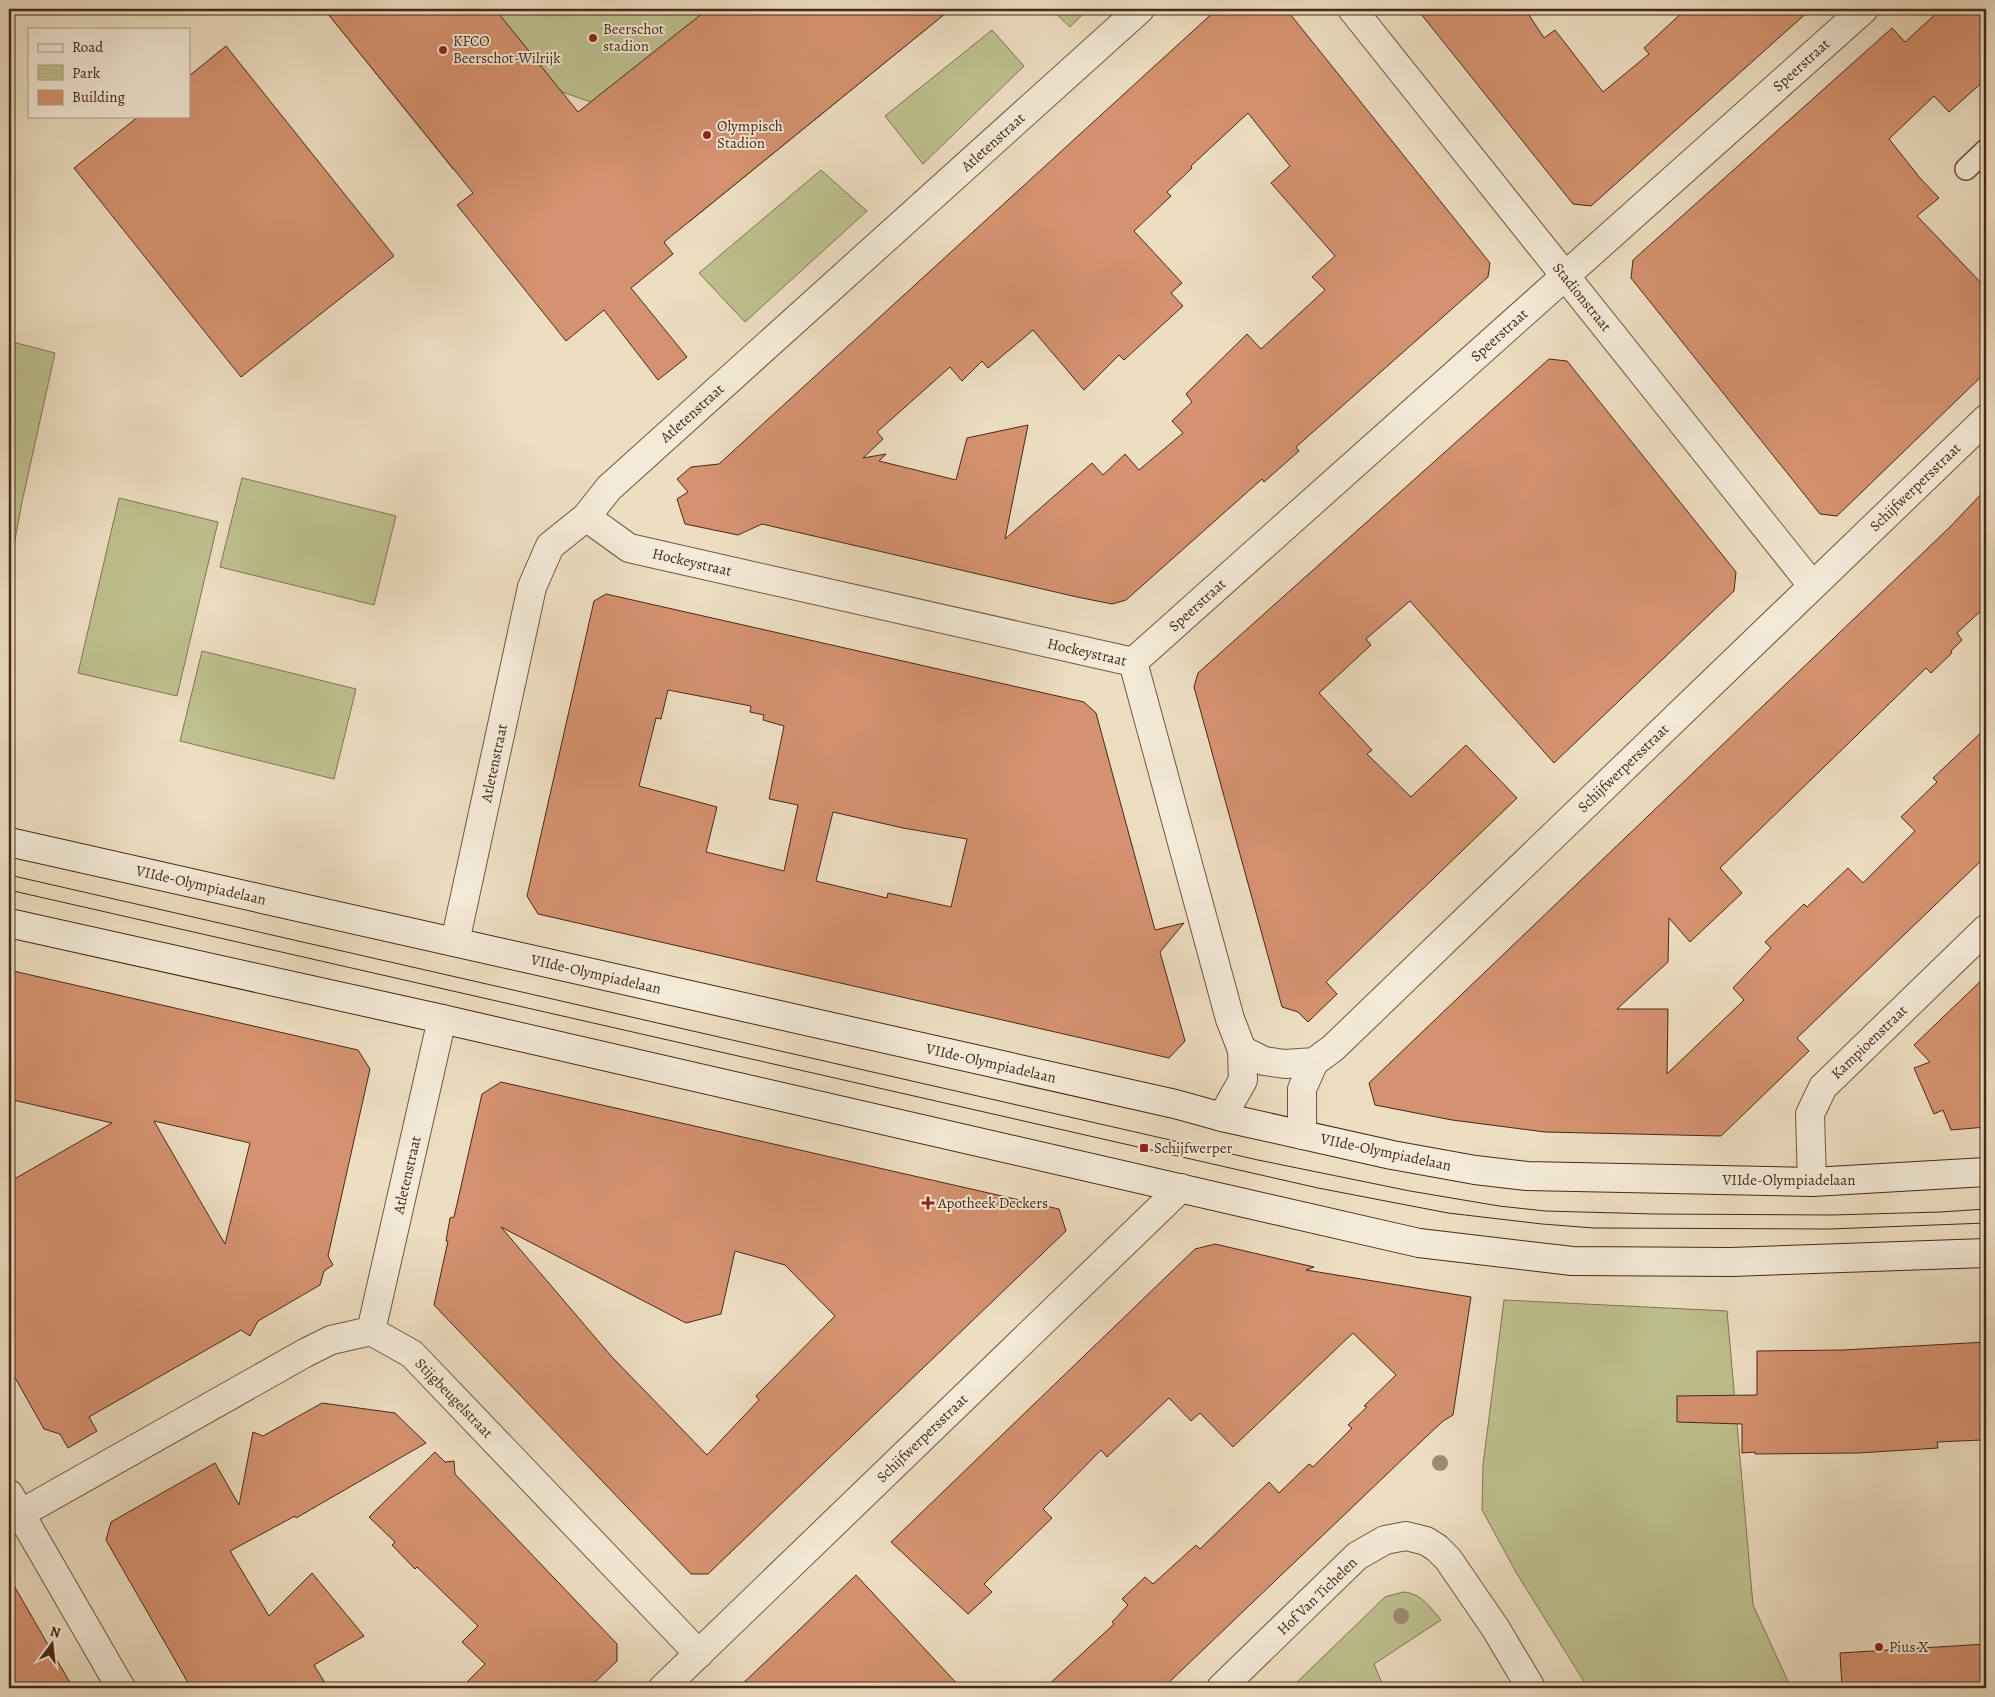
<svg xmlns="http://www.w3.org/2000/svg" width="1995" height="1697" viewBox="0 0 1995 1697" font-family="Alegreya,serif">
  <rect width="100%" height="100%" fill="#eddec1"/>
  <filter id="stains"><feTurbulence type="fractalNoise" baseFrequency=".004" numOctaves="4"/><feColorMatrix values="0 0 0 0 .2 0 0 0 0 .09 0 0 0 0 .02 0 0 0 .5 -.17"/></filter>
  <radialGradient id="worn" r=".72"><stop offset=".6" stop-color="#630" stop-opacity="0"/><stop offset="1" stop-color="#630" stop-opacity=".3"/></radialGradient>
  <path fill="#bec08f" stroke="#837454" d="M324 9H951L689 222 591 102 562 92 453 169Z
    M1051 9H1088L1070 27Z
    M992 30 1024 66 923 164 885 116Z
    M821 170 867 211 745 322 699 273Z
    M9 341 55 353 22 502 9 572Z
    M242 478 396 516 374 605 220 567Z
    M119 498 218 522 177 696 78 673Z
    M202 651 356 689 334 779 180 741Z
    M1504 1300 1727 1311 1753 1605 1791 1688H1588L1517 1574 1482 1510 1483 1465Z
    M1403 1592C1421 1593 1430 1607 1441 1620L1374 1664 1384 1688H1291L1385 1597Z"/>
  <path fill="#d59270" stroke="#482818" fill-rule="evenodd" d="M324 9H495L578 112 708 9H951L664 242 673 254 631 288 687 357 658 380 604 310 566 341 457 205 473 193Z
    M1217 9H1286L1490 263 1488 277 1296 447 1299 451 1264 482 1262 479 1126 600 1112 604 1077 597 762 524 738 535 685 524 677 499 688 492 677 479 691 467 719 464ZM1248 113 1290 166 1271 183 1335 256 1312 277 1325 290 1261 349 1247 334 1186 394 1192 402 1172 421 1183 433 1139 470 1125 454 1103 475 1092 463 1005 539 1028 425 967 438 956 480 879 461 886 454 863 458 883 439 877 432 950 367 962 381 982 361 988 368 1033 330 1084 390 1119 355 1124 360 1183 306 1171 293 1182 283 1134 231 1171 196 1167 192 1192 168 1191 166Z
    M1417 9H1525L1544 38 1555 30 1603 92 1649 54 1644 48 1686 9H1811L1591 206 1573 204Z
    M1941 9H1986V79L1949 112 1934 96 1889 139 1920 178 1939 198 1917 216 1986 288V372L1837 516 1820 514 1631 278 1633 260 1892 28 1905 42Z
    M226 46 394 256 241 377 74 168 139 116H189V76Z
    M1549 359 1567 361 1643 456 1736 572 1734 591 1554 763 1410 601 1366 639 1371 645 1319 693 1372 750 1367 754 1411 797 1466 745 1517 798 1326 982 1337 994 1308 1022 1298 1012 1282 1007 1194 687 1198 673Z
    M1986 489V606L1957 633 1962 640 1951 651 1952 653 1931 673 1926 668 1720 868 1742 893 1690 942 1669 918 1668 962 1617 1009H1668L1667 1074 1744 1000 1733 988 1771 948 1765 942 1804 904 1807 907 1848 868 1863 883 1915 831 1901 817 1937 782 1933 778 1986 728V856L1797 1038 1809 1051 1721 1136 1545 1132 1452 1120 1375 1105 1369 1083 1950 527Z
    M606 594 1084 702 1096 713 1155 930 1184 923 1160 952 1185 1041 1169 1058 538 914 527 896 594 601ZM668 690 751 706 750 712 764 715 763 720 784 726 769 799 798 805 784 871 706 852 717 807 639 786 656 718 661 719ZM833 812 903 828 967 839 951 907 888 893 887 898 816 881Z
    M9 970 358 1050 370 1069 328 1256 333 1265 324 1271 320 1285 258 1321 250 1336 241 1330 89 1417 97 1431 68 1448 60 1434 44 1429 9 1367V1182L112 1123 9 1099ZM154 1121 250 1143 225 1244 162 1135Z
    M1986 976V1127L1951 1130 1943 1110 1934 1114 1914 1068 1930 1062 1914 1045Z
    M501 1082 1059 1209 1066 1231 708 1574H691L434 1305 448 1241H446L450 1218 454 1217 482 1094ZM501 1227 686 1323 721 1314 735 1251 785 1265 835 1316 756 1396 759 1400 707 1455 611 1356Z
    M1215 1244 1314 1267 1306 1270 1471 1297 1453 1415 1443 1421 1409 1453 1163 1688H1045L1114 1624 1112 1622 1128 1605 1122 1599 1145 1577 1153 1584 1196 1545 1200 1549 1269 1482 1279 1493 1309 1464 1313 1467 1352 1428 1348 1425 1367 1407 1364 1406 1396 1375 1353 1333 1233 1447 1200 1413 1191 1421 1169 1398 1107 1457 1101 1450 1043 1509 1052 1518 984 1584 992 1592 968 1614 891 1542 1195 1249Z
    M1986 1342V1424L1980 1425 1981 1440 1937 1442 1938 1448 1858 1453 1755 1454V1452L1742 1453V1424L1677 1422V1396L1757 1395V1351L1843 1350Z
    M322 1403 395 1413 426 1443 296 1518 295 1516 230 1551 269 1616 312 1573 364 1636 314 1665 328 1688H191L106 1540 111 1522 215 1463 239 1505 253 1432 263 1436Z
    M435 1452 445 1462 454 1461 455 1474 617 1644V1661L589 1688H461L485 1664 462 1642 478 1626 417 1567 415 1569 392 1545 395 1542 369 1517Z
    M856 1575 961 1688H738L797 1632Z
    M9 1577 73 1688H9Z
    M1986 1644V1688H1842L1840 1653Z"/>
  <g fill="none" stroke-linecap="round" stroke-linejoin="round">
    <defs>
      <path id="lane" d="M1966 169 1986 150"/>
      <path id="street" d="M1352 9 1812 585
        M586 517 629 548 1133 662 1230 1019 1242 1050 1243 1080 1222 1117
        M1133 662 1864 9
        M455 942 532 587 550 546 586 517 609 488 1140 9
        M1242 1050 1264 1061 1285 1064 1314 1062
        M1302 1135V1089L1314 1062 1333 1048 1986 419
        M1812 1182 1810 1114 1823 1087 1986 929
        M371 1331 442 1019
        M9 1494 121 1688
        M20 1514 305 1353 331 1340 371 1331 412 1354 699 1654
        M663 1688 1181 1188
        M1221 1688 1357 1556 1385 1540 1406 1536 1426 1541 1437 1548 1448 1559 1496 1629 1531 1688"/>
      <path id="secondary" d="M9 842 1175 1104 1222 1117 1392 1155 1475 1170 1527 1176 1812 1182 1986 1172
        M9 923 442 1019 1419 1243 1572 1261 1731 1262 1986 1253"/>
    </defs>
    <use href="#lane" stroke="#715642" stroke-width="24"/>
    <use href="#street" stroke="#715642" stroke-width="30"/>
    <use href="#secondary" stroke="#482818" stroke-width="30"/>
    <use href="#lane" stroke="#f3ead7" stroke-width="21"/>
    <use href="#street" stroke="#f3ead7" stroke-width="28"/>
    <use href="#secondary" stroke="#f3ead7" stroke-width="28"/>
    <path stroke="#482818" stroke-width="1" d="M9 875 1258 1160 1410 1191 1499 1206 1545 1211 1655 1214 1832 1215 1940 1212 1986 1209
      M9 890 1318 1188 1448 1213 1542 1224 1594 1228 1830 1229 1986 1223"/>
  </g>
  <g fill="#9f8a71">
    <circle cx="1440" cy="1463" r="8"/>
    <circle cx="1401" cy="1616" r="8"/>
  </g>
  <g fill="#8f2418" stroke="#f3ead7" stroke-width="2">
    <circle cx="593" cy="38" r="5"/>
    <circle cx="443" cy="50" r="5"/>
    <circle cx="707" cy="135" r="5"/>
    <rect x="1139" y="1143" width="10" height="10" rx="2.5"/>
    <path d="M925.5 1195.5h5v5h5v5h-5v5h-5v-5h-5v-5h5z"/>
    <circle cx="1879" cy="1647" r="5"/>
  </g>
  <g text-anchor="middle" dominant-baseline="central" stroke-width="4" stroke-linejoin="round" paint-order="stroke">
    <g font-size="15" fill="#482818" stroke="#f3ead7" text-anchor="start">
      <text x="603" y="29">Beerschot<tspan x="603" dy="17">stadion</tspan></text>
      <text x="453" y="41">KFCO<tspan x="453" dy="17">Beerschot-Wilrijk</tspan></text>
      <text x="717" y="126">Olympisch<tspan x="717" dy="17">Stadion</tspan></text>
      <text x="1154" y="1148">Schijfwerper</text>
      <text x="938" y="1203">Apotheek Deckers</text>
      <text x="1889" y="1647">Pius X</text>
    </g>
    <g font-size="15" fill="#482818" stroke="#f3ead7">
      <text transform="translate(1801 65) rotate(-42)">Speerstraat</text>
      <text transform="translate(993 142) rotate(-42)">Atletenstraat</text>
      <text transform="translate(1582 297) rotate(51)">Stadionstraat</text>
      <text transform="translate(1499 335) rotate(-42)">Speerstraat</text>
      <text transform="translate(692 413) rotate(-42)">Atletenstraat</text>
      <text transform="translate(1915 487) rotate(-44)">Schijfwerpersstraat</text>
      <text transform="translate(692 562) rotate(13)">Hockeystraat</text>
      <text transform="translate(1197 605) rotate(-42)">Speerstraat</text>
      <text transform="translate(1087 652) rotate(13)">Hockeystraat</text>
      <text transform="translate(494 763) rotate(-78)">Atletenstraat</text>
      <text transform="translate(1623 768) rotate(-44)">Schijfwerpersstraat</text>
      <text transform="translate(201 885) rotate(13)">VIIde-Olympiadelaan</text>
      <text transform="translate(596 974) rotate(13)">VIIde-Olympiadelaan</text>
      <text transform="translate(1869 1042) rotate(-44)">Kampioenstraat</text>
      <text transform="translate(991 1063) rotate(13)">VIIde-Olympiadelaan</text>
      <text transform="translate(1386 1152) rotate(12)">VIIde-Olympiadelaan</text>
      <text transform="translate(407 1175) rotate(-77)">Atletenstraat</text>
      <text x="1789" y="1180">VIIde-Olympiadelaan</text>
      <text transform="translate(454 1398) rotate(46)">Stijgbeugelstraat</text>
      <text transform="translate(922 1438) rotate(-44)">Schijfwerpersstraat</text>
      <text transform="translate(1317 1596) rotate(-44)">Hof Van Tichelen</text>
    </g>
  </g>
  <rect width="1995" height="1697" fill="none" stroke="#eddec1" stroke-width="30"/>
  <rect x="10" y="10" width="1975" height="1677" fill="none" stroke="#482818" stroke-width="2.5"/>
  <rect x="15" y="15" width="1965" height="1667" fill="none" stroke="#482818"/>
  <rect x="28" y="28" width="162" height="90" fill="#f3ead7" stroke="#af9c8b"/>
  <rect x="38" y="44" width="25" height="8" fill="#f3ead7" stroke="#af9c8b"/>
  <text x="72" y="52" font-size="15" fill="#482818">Road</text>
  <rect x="38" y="65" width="25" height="15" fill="#bec08f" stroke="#af9c8b"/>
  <text x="72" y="78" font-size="15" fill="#482818">Park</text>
  <rect x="38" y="90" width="25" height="15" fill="#d59270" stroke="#af9c8b"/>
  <text x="72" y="102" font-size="15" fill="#482818">Building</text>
  <g transform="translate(52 1644) rotate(15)" stroke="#f3ead7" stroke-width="4" paint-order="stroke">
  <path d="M0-4L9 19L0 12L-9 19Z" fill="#482818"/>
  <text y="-8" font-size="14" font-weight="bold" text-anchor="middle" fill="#482818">N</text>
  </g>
  <rect width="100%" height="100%" filter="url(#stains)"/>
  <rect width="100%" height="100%" fill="url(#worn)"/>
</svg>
